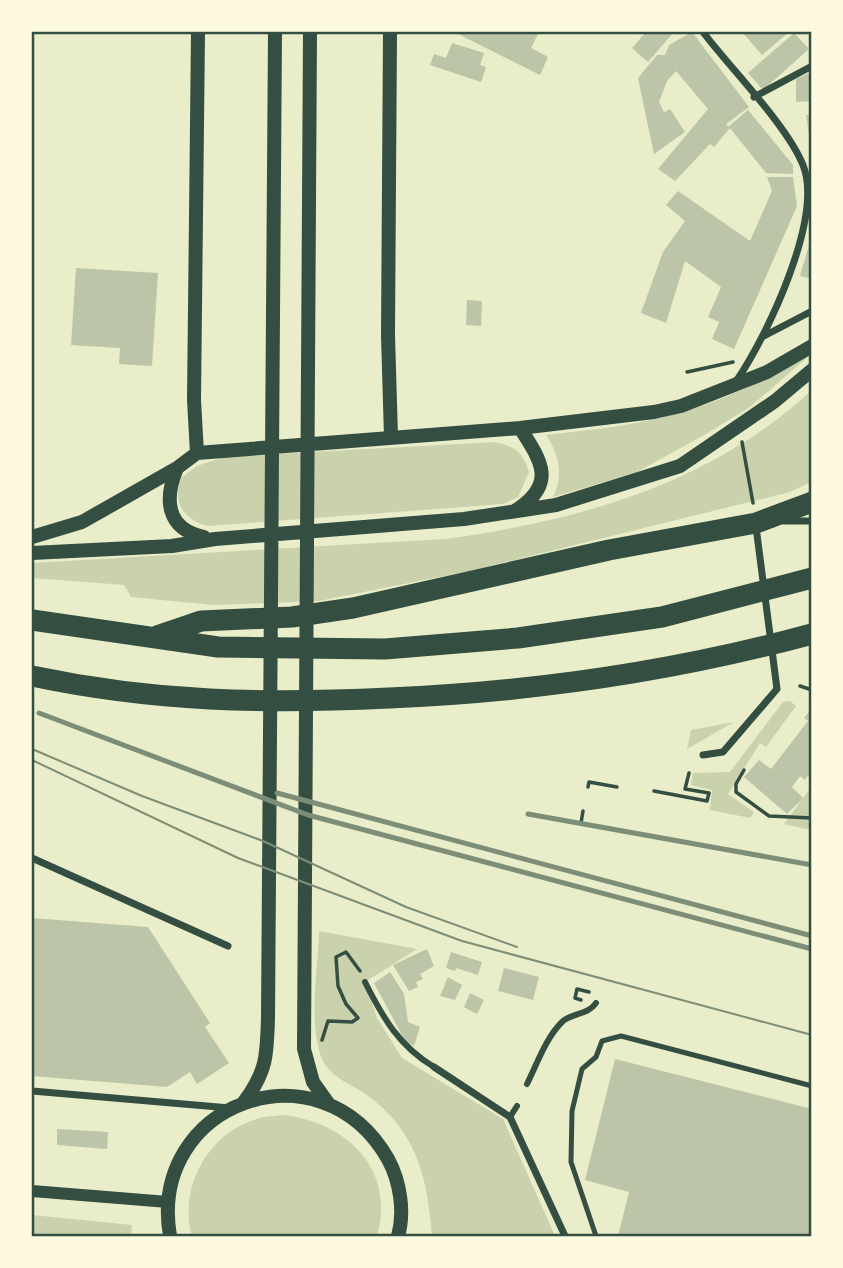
<svg xmlns="http://www.w3.org/2000/svg" width="843" height="1268" viewBox="0 0 843 1268" font-family="Montserrat,sans-serif">
  <rect width="100%" height="100%" fill="#e9edc9"/>
  <path fill="#cad2ad" d="M809 356 750 407 706 434 637 472 553 497C564 476 559 454 546 435 593 430 640 425 685 411 729 399 769 377 809 356Z
    M811 391V482L790 492 474 570 319 601 213 605 131 597 124 585 32 578V563L445 539C581 520 708 485 811 391Z
    M494 442C515 446 523 452 529 472L518 497 503 504 208 526C184 520 172 503 181 478L197 466 224 457Z
    M790 701 796 706 766 747 760 743 728 794 754 812 750 818 710 810 712 790 691 785 693 773 730 772 783 702Z
    M734 722 687 749 691 730Z
    M811 787V830L784 824Z
    M319 931 417 949 365 982 377 1018 402 1058 503 1119 555 1236H432C427 1177 418 1133 367 1095 349 1082 328 1078 320 1054 309 1015 318 971 319 931Z
    M284 1115C347 1123 396 1169 377 1236H192C178 1188 208 1133 257 1119 265 1116 275 1116 284 1115Z
    M32 1215 132 1225 131 1236H32Z"/>
  <path fill="#bcc5a7" d="M460 32H539L531 48 548 57 540 75 458 34Z
    M646 32H674L648 62 632 48Z
    M692 32 749 107 726 124 728 127 748 110 793 165V174L766 173 730 128 714 147 710 144 675 181 658 169 708 109 676 71 667 81 659 102 664 112 670 109 685 132 654 154 638 78 657 55H665L669 45Z
    M742 32H789L762 55Z
    M794 33 809 49 763 90 748 73Z
    M452 43 484 53 480 65 486 67 481 82 430 65 434 54 446 58Z
    M812 72V101L796 102V79Z
    M806 115H812V140H810Z
    M767 177H793L797 206 734 349 712 339 719 322 708 317 721 287 685 261 666 323 641 313 663 252 685 221 666 205 678 191 750 241 772 191Z
    M811 238H812V279L800 276Z
    M76 268 158 273 152 366 119 364 120 348 71 345Z
    M467 300 482 301 481 326 466 325Z
    M812 708V778L808 775 805 780 800 776 792 787 803 798 787 814 744 777 759 760 771 769 808 721 804 718Z
    M32 918 148 927 210 1023 205 1027 229 1063 197 1084 190 1072 167 1087 32 1076Z
    M427 949 434 966 420 974 423 979 416 982 418 987 409 991 393 965Z
    M451 952 482 962 478 975 456 968 455 971 446 968Z
    M504 968 539 977 533 1000 498 991Z
    M390 972 404 994 408 1022 420 1027 414 1046 405 1041 374 983Z
    M448 977 462 985 455 1000 440 996Z
    M470 993 484 1000 477 1014 464 1007Z
    M615 1059 812 1109V1236H618L629 1192 585 1180Z
    M57 1129 108 1132 107 1149 57 1145Z"/>
  <g fill="none" stroke-linecap="round" stroke-linejoin="round">
    <path stroke="#344e41" stroke-width="3.5" d="M687 372 733 362
      M742 442 753 503
      M800 686 812 690
      M744 770 736 784V792L769 816 812 818
      M588 787 589 782 617 787
      M654 791 707 801 709 793 685 789 689 773
      M581 823 583 811
      M581 1000 575 998 577 989 589 992
      M322 1040 328 1021 352 1022 358 1018 346 1004 338 986 336 957 346 952 360 971"/>
    <path stroke="#344e41" stroke-width="5" d="M596 1236 571 1162 572 1111 582 1069 596 1057 602 1041 621 1036 812 1086"/>
    <path stroke="#344e41" stroke-width="6" d="M365 982C383 1018 399 1046 434 1067
      M527 1084C537 1064 546 1037 563 1021 573 1013 589 1014 596 1003
      M510 1117 517 1106"/>
    <path stroke="#344e41" stroke-width="7" d="M703 32C730 68 787 125 803 165 824 217 767 336 737 380
      M754 97 812 66
      M764 336 812 311
      M784 521H812
      M703 755 723 752 777 689 756 527
      M32 858 228 946
      M434 1067 510 1117 565 1236
      M32 1091 230 1108"/>
    <path stroke="#344e41" stroke-width="12" d="M32 1191 168 1202"/>
    <path stroke="#344e41" stroke-width="14" d="M310 32 304 1049 313 1082 328 1103
      M390 32 388 335 391 437
      M197 453 194 400 198 32
      M177 468C164 499 166 529 204 537
      M515 511C557 484 542 462 520 428
      M32 537 82 522 177 468 197 453 520 428 654 412 681 406 767 372 812 346
      M32 553 172 546 215 539 464 519 556 505 680 466 775 401 812 370
      M244 1102C267 1071 267 1055 268 1017L275 32
      M170 1236C147 1103 320 1040 388 1159 400 1181 405 1212 398 1236"/>
    <path stroke="#344e41" stroke-width="21" d="M32 620 218 647 385 649 518 638 662 617 812 578
      M157 636 201 621 292 617 353 608 609 550 756 523 812 502
      M32 676C155 702 264 704 389 698 533 692 672 672 812 634"/>
    <path stroke="#7c8e77" stroke-width="2" d="M32 749 142 796 263 841 406 907 517 947
      M32 760 238 858 462 941 812 1035"/>
    <path stroke="#7c8e77" stroke-width="5" d="M39 713 308 815 812 949
      M277 793 812 936
      M528 814 812 865"/>
  </g>
  <rect width="843" height="1268" fill="none" stroke="#fefae0" stroke-width="66"/>
  <rect x="33" y="33" width="777" height="1202" fill="none" stroke="#344e41" stroke-width="2.5"/>
</svg>
